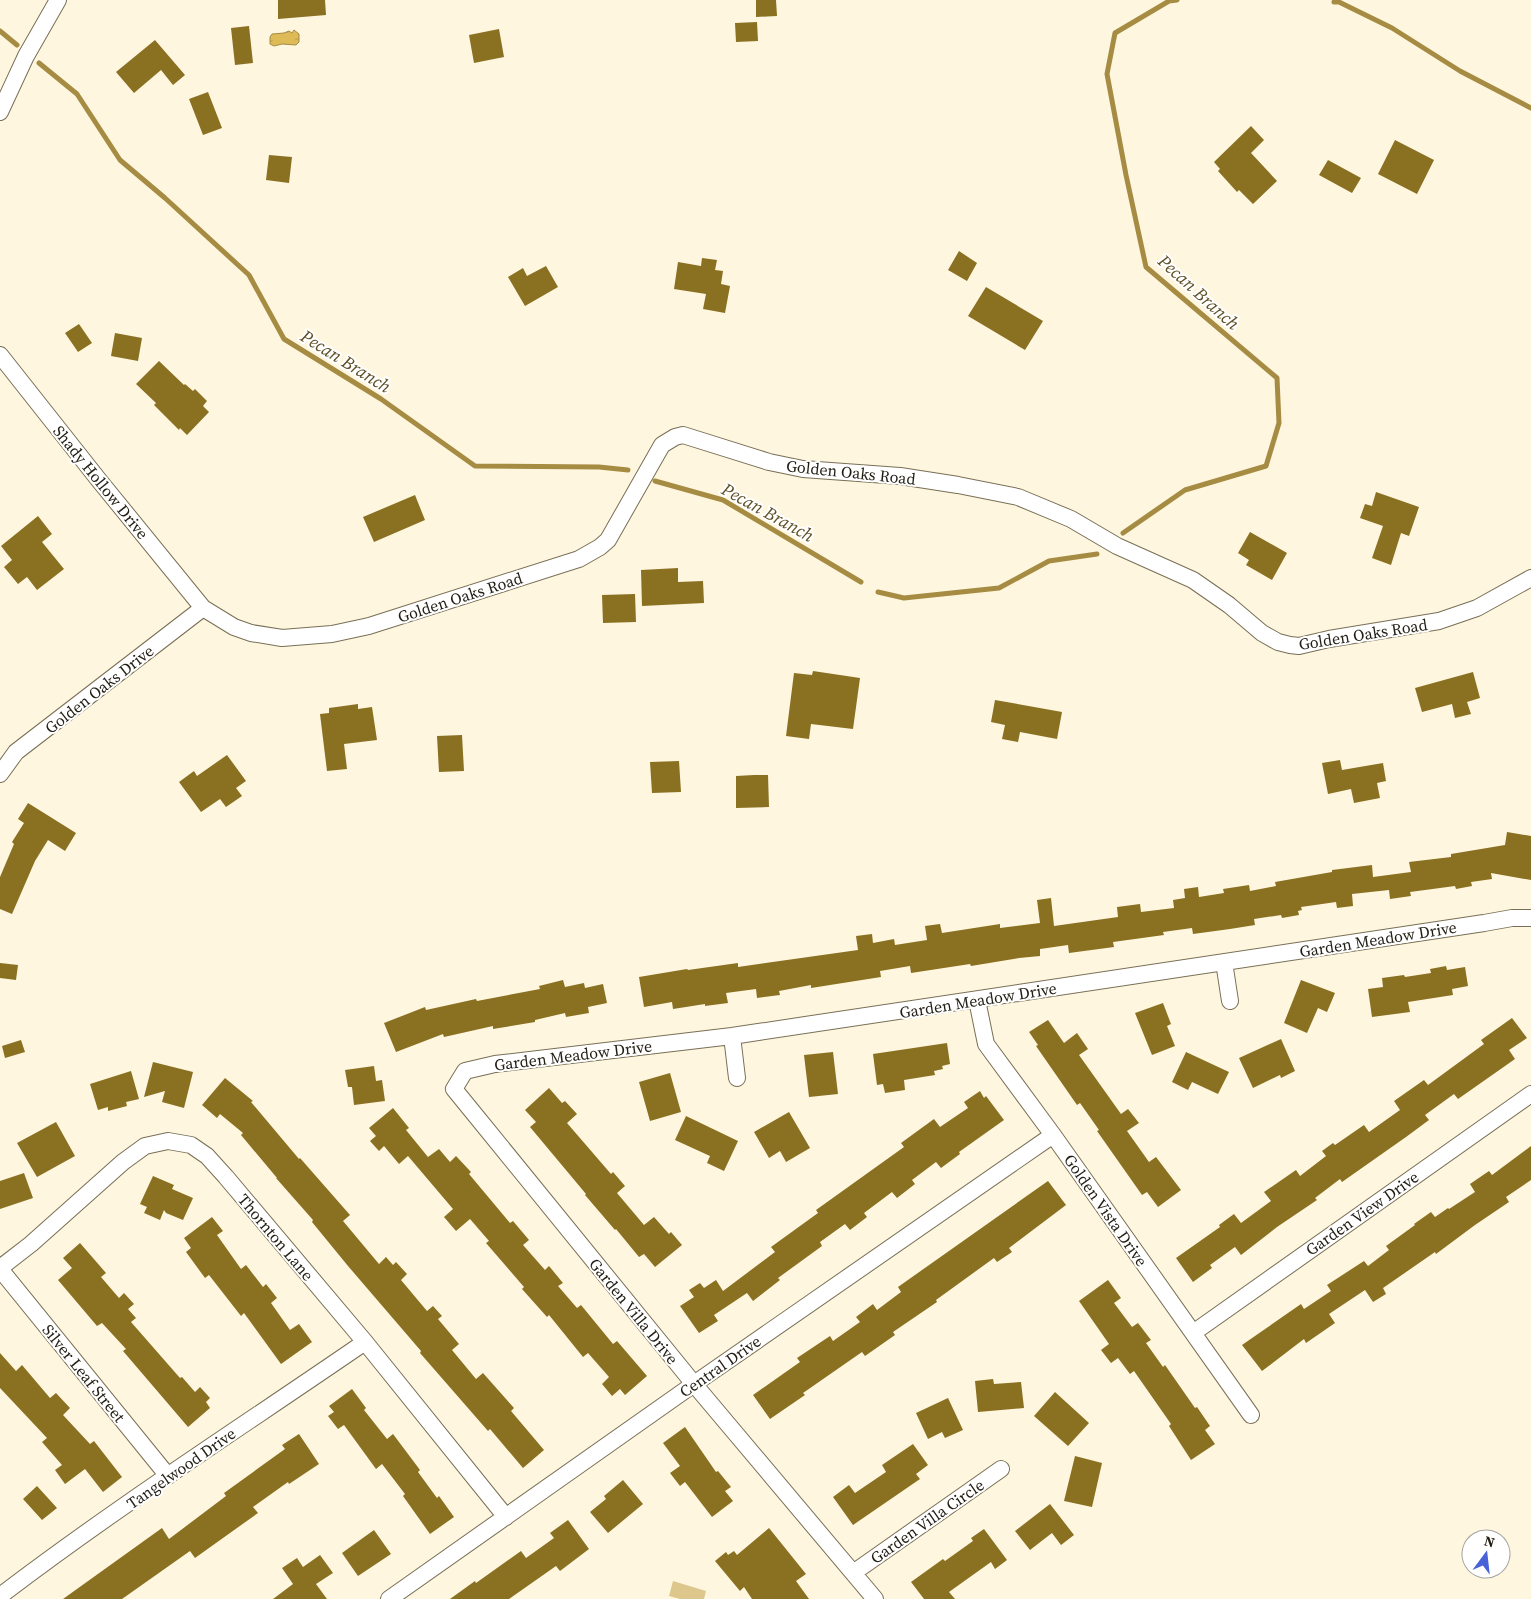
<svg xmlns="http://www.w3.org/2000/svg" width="1531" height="1599" viewBox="0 0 1531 1599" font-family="'Source Serif 4',serif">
  <defs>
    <pattern id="water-ripples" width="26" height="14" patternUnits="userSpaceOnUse" patternTransform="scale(1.25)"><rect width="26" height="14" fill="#dfbb58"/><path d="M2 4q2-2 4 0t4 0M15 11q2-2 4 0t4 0" fill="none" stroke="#bfa04c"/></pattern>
  </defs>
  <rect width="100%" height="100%" fill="#fef6df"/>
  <path fill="#dec78c" d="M673 1581 706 1591 704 1599H680L669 1596Z"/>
  <path fill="url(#water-ripples)" stroke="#a68c43" d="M294 30 299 34V42L296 45 282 44 274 46 270 44V37L272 34 284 33 289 31 292 33Z"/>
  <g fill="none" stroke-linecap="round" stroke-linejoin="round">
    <path stroke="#a68c43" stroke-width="5" d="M1334 2H1339L1392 28 1460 71 1531 108
      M0 31 17 45
      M39 63 77 94 120 160 165 198 249 275 284 339 381 399 475 466 599 467 628 470
      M655 481 723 500 861 582
      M1123 533 1185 490 1266 466 1279 423 1277 378 1146 267 1126 175 1107 74 1115 33 1169 1 1177 0
      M878 592 904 598 999 588 1049 561 1097 554"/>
  </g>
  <path fill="#8a7021" d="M278 0H325L326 15 278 19Z
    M756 0H776L777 16 756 17Z
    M757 22 758 41 736 42 735 23Z
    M249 26 253 63 235 65 231 28Z
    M499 29 504 57 474 63 469 35Z
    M155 40 185 75 173 85 161 70 134 93 116 72Z
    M208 92 222 128 203 135 189 99Z
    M1251 126 1264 140 1251 153 1277 181 1253 204 1239 190 1237 192 1218 171 1220 169 1214 162Z
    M1395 140 1434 160 1417 194 1378 174Z
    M269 155 292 157 289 183 266 180Z
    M1328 160 1361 178 1352 193 1319 175Z
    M959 251 977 263 967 281 948 270Z
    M702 258 717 260 715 270 723 271 721 284 730 286 725 313 703 309 706 294 674 289 678 262 701 266Z
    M546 266 558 287 525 306 508 277 523 268 527 276Z
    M986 287 1043 321 1025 350 968 316Z
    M79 324 92 343 78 352 65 333Z
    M115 333 142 338 138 361 111 356Z
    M159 361 184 385 185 384 193 391 195 389 207 401 203 406 209 412 187 435 180 428 179 430 154 405 156 403 136 384Z
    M1376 492 1419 507 1409 536 1401 533 1391 565 1372 558 1383 526 1360 518 1365 504 1372 506Z
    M415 495 425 520 374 542 363 517Z
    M38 516 52 534 42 542 64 569 37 590 27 577 18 584 4 567 12 560 1 546Z
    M1250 532 1287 553 1272 580 1246 565 1249 560 1238 553Z
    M678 568V582L703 581 704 603 642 606 641 570Z
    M635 594 636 622 603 623 602 595Z
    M813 671 860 678 853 729 811 724 809 739 786 736 794 673 812 675Z
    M1473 672 1480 698 1467 702 1471 714 1455 718 1452 704 1422 712 1415 688Z
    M995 700 1062 712 1057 739 1020 732 1018 742 1002 739 1005 725 991 722Z
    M358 704V709L372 707 377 740 344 744 347 769 327 771 320 714 329 713V708Z
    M462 735 464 771 439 772 437 736Z
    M227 755 246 781 236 788 242 796 226 807 220 799 201 812 179 782 194 771 197 776Z
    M1340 760 1342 770 1383 763 1386 781 1377 783 1380 798 1354 803 1351 789 1328 794 1322 763Z
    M679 761 681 792 652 793 650 762Z
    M754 775H768L769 807 736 808V776Z
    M28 803 76 833 65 851 48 840 35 861 12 914 0 909V877L14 844 12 842 24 823 18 819Z
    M1507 832 1531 836V880L1491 873 1492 879 1471 882 1472 886 1456 889 1455 886 1410 892 1411 896 1390 899 1389 890 1352 894 1353 906 1337 908 1336 902 1301 907 1302 910 1298 911 1299 915 1282 918 1281 915 1254 919 1255 925 1230 929 1193 934 1192 928 1163 932 1164 935 1113 942 1114 947 1069 953 1068 945 1040 949V956L1019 958 971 966 970 964 911 973 910 966 880 971 881 977 811 988V985L779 991 780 995 757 998 756 989 726 993 728 1003 705 1006V1004L673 1009 672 1002 644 1007 639 977 687 969 688 970 738 963V967L858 950 856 936 872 934 873 943 894 939 895 945 927 940 925 926 940 924 942 933 1000 924V928L1040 923 1037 900 1051 898 1054 926 1118 917 1117 907 1140 904 1141 912 1174 908 1173 900 1185 898 1184 889 1198 887 1199 897 1224 893 1223 889 1249 885 1250 891 1276 886 1275 882 1332 872V870L1372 865 1373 877 1411 872 1409 862 1451 857V854L1505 845Z
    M0 963 18 965 16 980 0 978Z
    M1446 966 1447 970 1465 967 1468 986 1452 989 1453 995 1408 1002 1410 1012 1372 1017 1368 989 1383 987 1382 978 1404 975 1405 977 1431 973 1430 969Z
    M563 980 565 987 584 983 585 988 603 984 607 1003 588 1007 589 1013 566 1017 565 1013 535 1020V1022L493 1029V1026L444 1037 443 1034 396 1052 384 1023 425 1007 426 1010 476 999 477 1001 540 989 539 986Z
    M1301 980 1335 993 1327 1012 1318 1008 1307 1033 1284 1023Z
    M1163 1003 1171 1024 1167 1026 1175 1046 1152 1055 1135 1013Z
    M1512 1018 1527 1038 1509 1050 1515 1059 1458 1099 1454 1094 1425 1115 1429 1120 1406 1137 1342 1182 1340 1179 1315 1198 1317 1200 1277 1227 1241 1255 1235 1247 1210 1265 1212 1268 1193 1282 1176 1258 1220 1227 1219 1225 1234 1214 1241 1223 1271 1201 1264 1192 1296 1170 1300 1176 1326 1156 1322 1151 1333 1143 1335 1145 1364 1125 1369 1132 1400 1110 1394 1101 1424 1080 1428 1085 1484 1044 1481 1040Z
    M1048 1020 1064 1043 1077 1033 1088 1049 1079 1055 1121 1114 1128 1109 1139 1123 1127 1131 1149 1162 1156 1157 1181 1190 1158 1207 1147 1192 1142 1195 1097 1131 1099 1130 1080 1103 1077 1105 1036 1046 1038 1045 1029 1032Z
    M1281 1039 1295 1071 1281 1078 1280 1075 1253 1088 1239 1058Z
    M21 1040 25 1052 5 1058 2 1046Z
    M947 1043 950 1064 942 1066 943 1069 934 1071 935 1075 904 1080 905 1090 885 1093 883 1084 877 1085 873 1054Z
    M833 1052 838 1094 809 1097 804 1055Z
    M1186 1052 1229 1072 1218 1094 1192 1082 1188 1090 1172 1082Z
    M153 1062 193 1072 184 1108 162 1102 165 1091 144 1097Z
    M374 1066 376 1081 382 1080 385 1101 354 1105 352 1087H348L345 1070Z
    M131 1071 139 1099 126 1102 127 1106 108 1111V1107L98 1110 90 1084Z
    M670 1073 681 1112 650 1121 639 1082Z
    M225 1078 253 1101 251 1102 299 1159 300 1158 350 1215 343 1221 379 1264 386 1257 393 1265 396 1262 407 1274 401 1280 427 1311 433 1306 442 1316 438 1319 459 1344 452 1350 476 1379 483 1373 514 1408 511 1411 544 1450 523 1468 490 1429 488 1431 420 1353 421 1351 348 1266 312 1222 313 1220 276 1178H277L241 1135 243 1133 220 1114 217 1118 202 1105Z
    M549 1088 562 1103 565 1101 577 1114 567 1123 611 1174 613 1172 625 1186 617 1193 644 1225 654 1217 669 1234 671 1232 682 1245 655 1267 644 1254 639 1257 616 1229 615 1230 585 1195 586 1194 530 1127 536 1122 525 1110Z
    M980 1091 984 1098 986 1096 1004 1120 959 1152 960 1154 941 1168 936 1162 912 1180 915 1184 897 1198 892 1192 864 1213 867 1217 850 1230 845 1224 820 1242 822 1246 778 1278 780 1280 753 1301 747 1293 714 1315 718 1321 699 1333 680 1306 694 1297 689 1290 700 1283 704 1288 716 1280 723 1291 775 1252 771 1247 818 1213 816 1210 904 1147 901 1143 934 1119 940 1127 968 1108 964 1102Z
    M393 1108 409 1128 406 1130 428 1157 439 1149 450 1162 456 1156 471 1172 469 1174 510 1223 513 1221 529 1240 523 1245 545 1270 549 1266 563 1283 558 1286 577 1308 581 1305 613 1344 617 1341 647 1376 625 1395 620 1389 612 1396 602 1384 609 1377 588 1353 583 1357 549 1315 547 1317 522 1289 524 1287 486 1243 489 1241 470 1219 456 1231 444 1217 453 1209 408 1156 399 1164 384 1146 379 1151 370 1141 376 1136 369 1128Z
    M789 1112 810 1148 786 1162 780 1151 769 1158 754 1132Z
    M686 1116 738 1141 724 1171 707 1163 710 1156 675 1140Z
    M56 1122 75 1156 37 1177 17 1143Z
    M1531 1146V1180L1506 1197 1509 1202 1475 1225 1436 1254 1435 1252 1383 1288 1386 1294 1373 1302 1365 1290 1329 1314 1335 1323 1306 1343 1304 1339 1262 1371 1242 1345 1301 1304 1304 1309 1331 1291 1327 1285 1364 1261 1368 1266 1389 1250 1386 1246 1415 1225 1414 1224 1431 1212 1435 1217 1448 1208 1449 1209 1475 1192 1470 1184 1489 1171 1492 1175Z
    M24 1173 33 1198 0 1209V1181Z
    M153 1176 174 1185 172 1189 193 1198 183 1220 166 1213 164 1210 160 1220 144 1213 147 1207 140 1204Z
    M1048 1181 1066 1205 1009 1248 1012 1252 997 1262 994 1258 936 1300 937 1302 893 1332 895 1335 865 1356 862 1352 803 1393 805 1395 770 1419 753 1395 800 1362 797 1358 830 1336 833 1341 860 1322 856 1317 873 1304 877 1310 901 1292 898 1287Z
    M212 1217 223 1231 217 1235 241 1269 246 1265 263 1287 266 1284 277 1298 271 1303 290 1330 299 1324 312 1342 281 1364 244 1313 241 1316 209 1275 205 1278 186 1252 191 1248 184 1238Z
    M80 1243 106 1273 101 1277 119 1298 124 1293 134 1304 128 1309 136 1318 131 1322 180 1378 182 1377 195 1392 200 1387 210 1398 206 1402 210 1408 188 1427 123 1351 126 1349 102 1323 97 1326 58 1280 72 1268 63 1258Z
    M1108 1280 1121 1298 1114 1303 1132 1327 1138 1323 1151 1340 1146 1343 1163 1367 1165 1365 1195 1408 1197 1407 1210 1426 1205 1430 1215 1444 1191 1460 1169 1426 1171 1424 1134 1371 1130 1374 1118 1358 1111 1363 1101 1350 1109 1344 1079 1301Z
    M0 1353 16 1371 22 1365 50 1398 56 1393 70 1408 63 1415 90 1444 94 1441 122 1477 103 1492 85 1469 65 1484 55 1470 62 1465 42 1442 47 1438 0 1388Z
    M993 1379 994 1384 1021 1382 1024 1408 978 1412 975 1381Z
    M352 1389 366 1408 364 1410 387 1439 393 1434 420 1470 418 1472 437 1498 439 1496 454 1517 430 1534 403 1496 405 1494 382 1464 376 1469 344 1425 338 1429 328 1416 334 1412 329 1406Z
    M1055 1392 1089 1423 1068 1446 1034 1416Z
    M948 1398 963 1430 945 1438 942 1432 928 1439 916 1413Z
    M685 1427 716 1472 718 1471 731 1487 725 1491 733 1501 712 1517 685 1482 680 1486 670 1473 680 1466 663 1443Z
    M299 1434 319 1464 289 1484 288 1482 253 1507 258 1513 195 1558 190 1551 122 1599H63L162 1528 169 1539 226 1496 224 1493 285 1449 282 1445Z
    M913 1444 928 1465 916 1474 920 1479 853 1525 833 1497 849 1485 855 1493 886 1472 882 1465Z
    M1075 1456 1102 1463 1092 1507 1064 1501Z
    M623 1480 643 1504 608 1533 590 1512 606 1499 604 1496Z
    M37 1486 57 1508 42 1520 23 1499Z
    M1050 1504 1074 1535 1061 1545 1052 1533 1030 1550 1015 1531Z
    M568 1520 589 1549 560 1571 556 1566 509 1599H450L475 1581 476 1583 521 1551 526 1558 554 1538 550 1533Z
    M769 1528 806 1574 796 1581 809 1599H752L744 1587 740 1591 715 1561 726 1552 728 1555 734 1551 737 1555Z
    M984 1529 1007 1560 995 1569 991 1562 949 1592 955 1599H924L911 1582 943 1559 945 1561 973 1541 971 1538Z
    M374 1530 391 1554 358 1576 342 1553Z
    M320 1555 333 1573 316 1584 327 1599H273L293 1584 282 1568 297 1558 303 1567Z"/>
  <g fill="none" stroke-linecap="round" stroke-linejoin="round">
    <defs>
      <path id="street" d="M0 112 26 56 58 0
        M0 355 98 479 203 608 234 627 251 633 282 638 332 634 369 626 579 559 600 547 608 540 662 445 675 437 683 435 769 462 803 469 900 476 958 485 1018 497 1071 519 1117 546 1193 580 1229 605 1262 633 1278 642 1290 645 1299 646 1329 639 1439 621 1477 608 1531 578
        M0 774 16 752 203 608
        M1224 962 1230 1001
        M977 1000 986 1044 1053 1135 1251 1415
        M732 1036 737 1078
        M0 1268 31 1244 123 1162 145 1146 168 1141 191 1145 207 1156 226 1177 365 1342 506 1517
        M0 1269 168 1476
        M1193 1333 1531 1094
        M853 1573 1001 1469
        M0 1596C118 1506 243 1426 365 1342
        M389 1599 694 1384 1053 1135
        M875 1599 694 1384 476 1116 454 1089 465 1071 495 1064 732 1036 1484 923 1512 918H1531"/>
    </defs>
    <use href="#street" stroke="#796f56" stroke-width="18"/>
    <use href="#street" stroke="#fff" stroke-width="16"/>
  </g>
  <g text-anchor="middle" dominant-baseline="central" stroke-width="4" stroke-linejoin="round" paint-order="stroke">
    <g font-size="16" fill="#211d13" stroke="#fff">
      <text transform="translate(851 472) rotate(6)">Golden Oaks Road</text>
      <text transform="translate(101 482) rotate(51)">Shady Hollow Drive</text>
      <text transform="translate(460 597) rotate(-18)">Golden Oaks Road</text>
      <text transform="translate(1363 634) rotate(-9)">Golden Oaks Road</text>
      <text transform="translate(99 689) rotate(-38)">Golden Oaks Drive</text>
      <text transform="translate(1378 939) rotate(-9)">Garden Meadow Drive</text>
      <text transform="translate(978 1000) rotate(-9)">Garden Meadow Drive</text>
      <text transform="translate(573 1055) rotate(-7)">Garden Meadow Drive</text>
      <text transform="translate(1106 1210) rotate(55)">Golden Vista Drive</text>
      <text transform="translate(1362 1213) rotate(-35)">Garden View Drive</text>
      <text transform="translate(276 1237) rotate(50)">Thornton Lane</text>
      <text transform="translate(634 1311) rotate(51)">Garden Villa Drive</text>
      <text transform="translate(720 1366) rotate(-35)">Central Drive</text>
      <text transform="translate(84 1373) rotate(51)">Silver Leaf Street</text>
      <text transform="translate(181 1468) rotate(-35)">Tangelwood Drive</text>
      <text transform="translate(927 1521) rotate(-35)">Garden Villa Circle</text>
    </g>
    <g font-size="18" font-style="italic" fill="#5f5027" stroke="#fff">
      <text transform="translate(1199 292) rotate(42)">Pecan Branch</text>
      <text transform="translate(346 361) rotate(32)">Pecan Branch</text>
      <text transform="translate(768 512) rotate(29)">Pecan Branch</text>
    </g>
  </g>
  <g transform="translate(1486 1554) rotate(15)"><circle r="24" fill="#ffffff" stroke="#a6a5a1"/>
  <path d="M0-4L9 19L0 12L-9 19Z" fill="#4863d7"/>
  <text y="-8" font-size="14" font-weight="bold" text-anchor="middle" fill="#211d13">N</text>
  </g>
</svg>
